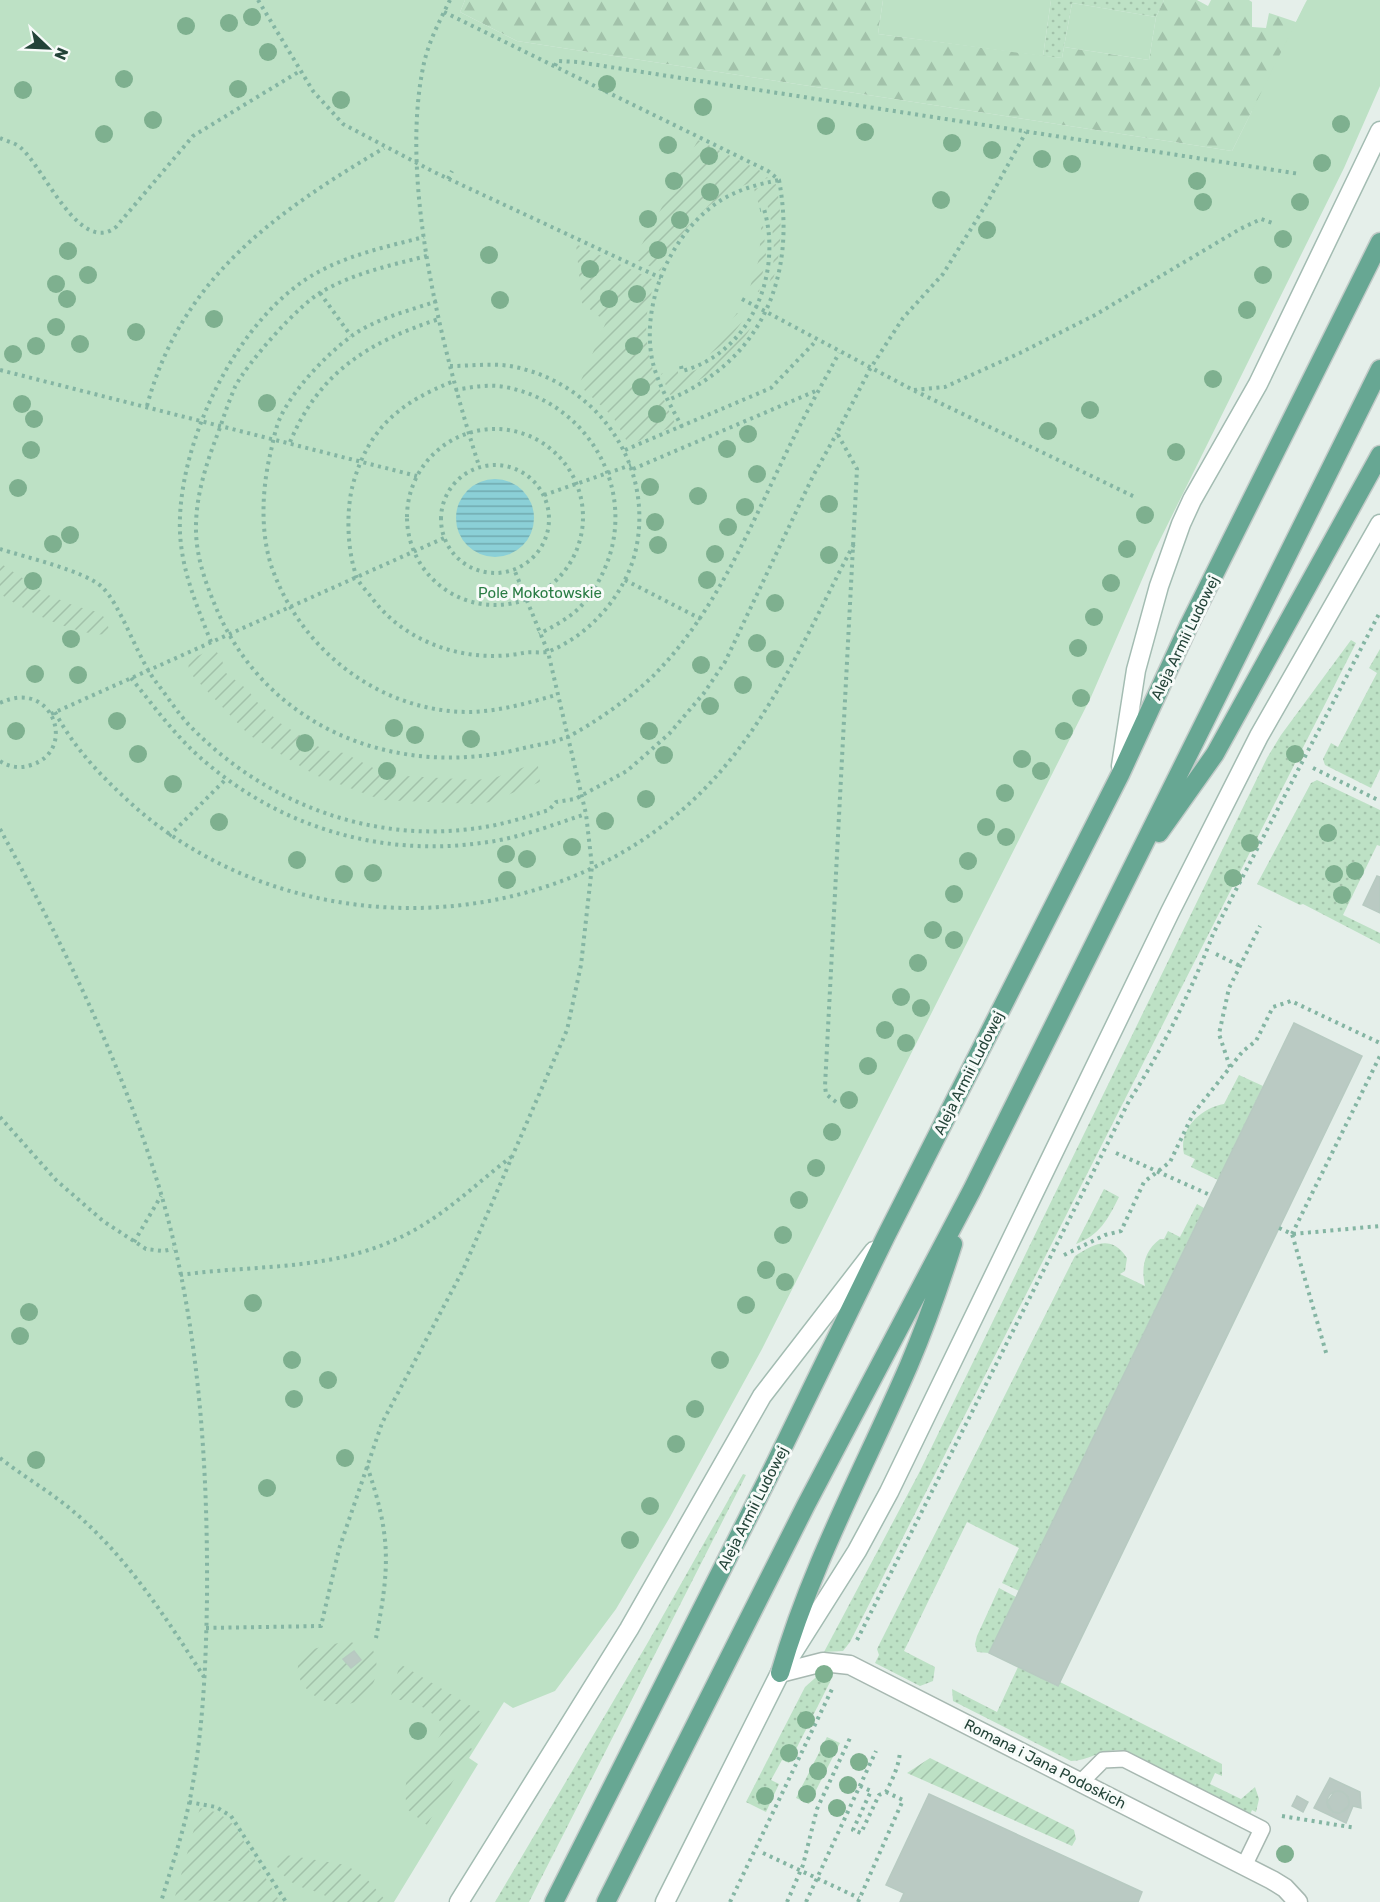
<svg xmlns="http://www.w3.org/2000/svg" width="1380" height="1902" viewBox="0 0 1380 1902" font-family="Rubik,sans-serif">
  <defs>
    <pattern id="grass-dots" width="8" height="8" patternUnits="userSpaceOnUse" patternTransform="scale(1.5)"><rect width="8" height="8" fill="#bde1c5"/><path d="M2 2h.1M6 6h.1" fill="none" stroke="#a2c2aa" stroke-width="1.8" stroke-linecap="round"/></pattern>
    <pattern id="forest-firs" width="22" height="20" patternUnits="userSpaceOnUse" patternTransform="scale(1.5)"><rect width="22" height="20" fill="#bde1c5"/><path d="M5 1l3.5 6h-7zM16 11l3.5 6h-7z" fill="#a2c2aa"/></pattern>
    <pattern id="garden-furrows" width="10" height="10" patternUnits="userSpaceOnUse" patternTransform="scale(1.5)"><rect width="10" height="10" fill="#bde1c5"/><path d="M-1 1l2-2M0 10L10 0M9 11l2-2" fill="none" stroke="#a2c2aa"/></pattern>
    <pattern id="water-rules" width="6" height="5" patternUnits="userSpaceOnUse" patternTransform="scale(1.5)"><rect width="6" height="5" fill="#8bd0d7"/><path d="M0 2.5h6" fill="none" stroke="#71aaaf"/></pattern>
  </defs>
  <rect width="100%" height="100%" fill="#e5efea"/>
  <path fill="url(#grass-dots)" d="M1051 0H1164L1156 17 1072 3 1062 58 1043 56Z
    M1351 640 1356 643 850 1642 843 1651 824 1652 919 1473 1267 758 1281 735Z
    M1380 649V769L1371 788 1325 765 1323 759 1331 743 1338 747 1377 673 1369 668Z
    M1317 780 1380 810V846L1377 845 1343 915 1380 933V944L1303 904 1300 905 1257 884 1311 783Z
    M1239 1075 1263 1086 1218 1180 1191 1167 1195 1159 1184 1154C1178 1129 1201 1108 1224 1104Z
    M1104 1189 1119 1197C1108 1219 1100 1235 1076 1244Z
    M1197 1204 1204 1208 1019 1591 1002 1583 1019 1548 967 1522 904 1651 935 1667 933 1681 920 1686 875 1663 879 1655 877 1649 1075 1256C1094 1244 1111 1234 1127 1258L1125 1271 1120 1274 1145 1286C1141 1268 1144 1251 1160 1239H1164L1168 1231 1180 1237Z
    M743 1474 746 1475 529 1902H495L647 1644Z
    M999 1588 1016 1597 989 1653 977 1652 975 1644 977 1636Z
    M1018 1667 1057 1686 1060 1682 1222 1764V1776L1215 1773 1210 1784 1241 1799 1255 1787 1259 1799 1256 1812 1252 1810 1250 1815 1123 1751C1104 1747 1090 1761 1071 1761L953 1701 952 1689 997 1712Z
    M823 1671H832L830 1682 789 1763 782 1760 771 1780 779 1784 766 1812 746 1802 805 1687Z
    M827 1737 840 1743 809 1804 796 1798Z"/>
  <path fill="url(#forest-firs)" d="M465 0H883L878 34 1062 58 1064 47 1149 60 1156 17 1164 0H1197L1208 6 1211 0H1249L1252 2V27L1266 28 1269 13 1296 22 1307 0 1262 115 1252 111 1232 151 517 41 460 12Z"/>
  <path fill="#bde1c5" d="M0 0H465L460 12 517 41 1232 151 1307 0H1380V86L1344 168 1154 552 1091 697 762 1349 670 1517 616 1609 555 1691 513 1708 504 1702 469 1758 478 1764 394 1902H0Z
    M883 0H1051L1043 56 878 34Z
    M1072 3 1156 17 1149 60 1064 47Z"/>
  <path fill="url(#garden-furrows)" d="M698 140 759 170 768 178C715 189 683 224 660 271L634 259Z
    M776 184C784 222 782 261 767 296L765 295C778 266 775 234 767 204L759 205 754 189Z
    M762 215 766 256 759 292 750 287 759 259Z
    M576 244 656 281C634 331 653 379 676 425L629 445 613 417 579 385 606 322 582 303Z
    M737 313 745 317C731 340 711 357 686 366L720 337Z
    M752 321 754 322C737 354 704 382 670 395L661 374 677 368 679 377C710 366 734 348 752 321Z
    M0 563 46 594 75 606 101 613 107 622 110 634C82 638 30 613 6 598L0 593Z
    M214 649 221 657 226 673 248 690 256 701 280 723 324 750 344 753 387 775 476 780 494 778 533 764 538 766 540 782 490 802 475 804 382 800 315 775 249 735 189 672 188 660Z
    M347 1641 357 1644V1648L343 1658 351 1668 373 1650C378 1663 378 1674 372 1686 354 1725 288 1695 299 1661L313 1649Z
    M400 1664 486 1715 468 1745 472 1749 427 1825 407 1809 405 1793 407 1774 430 1752 445 1727C430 1708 414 1700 390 1699Z
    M930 1758 1074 1830 1076 1839 1072 1846 907 1773Z
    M200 1808 219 1813 234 1825 280 1902 174 1900Z
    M280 1854 346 1865 366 1878 387 1902H332C320 1885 294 1896 276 1865Z"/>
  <path fill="url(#water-rules)" d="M456 518a39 39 0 1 1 78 0a39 39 0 1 1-78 0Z"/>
  <path fill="#bacac3" stroke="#b7cac1" stroke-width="1.5" fill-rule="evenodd" d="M1377 876 1380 877V913L1363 905Z
    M1294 1023 1362 1056 1058 1686 989 1653Z
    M354 1651 361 1660 351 1668 343 1659Z
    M1330 1778 1360 1792 1361 1808 1353 1806 1346 1823 1314 1808ZM1335 1791 1343 1792 1348 1797 1349 1805 1340 1813 1333 1812 1327 1802Z
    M1327 1802a11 11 0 1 1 22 0a11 11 0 1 1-22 0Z
    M929 1794 1142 1892 1138 1902H900L904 1893 886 1885Z
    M1297 1796 1308 1802 1303 1812 1292 1806Z"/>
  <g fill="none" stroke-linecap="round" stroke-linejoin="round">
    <defs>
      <path id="service" d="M1082 1781 1103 1760 1124 1759 1262 1829 1244 1866"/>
      <path id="minor" d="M780 1673 823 1662 850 1665 1272 1880 1285 1888 1298 1902"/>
      <path id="secondary" d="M1121 766 1136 670 1159 586 1181 524 1192 500 1258 384 1380 131
        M459 1902 629 1629 762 1396 874 1251
        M665 1902 780 1673 857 1551 889 1492 1170 912 1259 736 1380 524"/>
      <path id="primary" d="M1159 833 1215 754 1380 455
        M780 1673C811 1565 865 1467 909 1365 926 1325 940 1285 953 1244
        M554 1902 771 1472 886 1236 1120 775 1189 625 1380 242
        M606 1902 806 1505 972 1190 1380 369"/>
    </defs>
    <use href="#service" stroke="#a7b8b1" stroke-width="18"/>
    <use href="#minor" stroke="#a7b8b1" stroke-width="21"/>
    <use href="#secondary" stroke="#a3bcb2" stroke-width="21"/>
    <use href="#primary" stroke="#c1cac7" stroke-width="21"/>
    <path stroke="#84b5a3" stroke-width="4" stroke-dasharray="3 4.5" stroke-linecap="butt" d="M258 0 313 91 343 124 434 172 661 278
      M450 0C440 20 429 41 424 63 398 181 443 353 479 466
      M444 12 768 171 779 180C797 276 762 361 668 400
      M555 66 557 61 578 62 1300 174
      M0 138C6 141 16 143 21 148 44 168 80 256 116 227L193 136 300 71
      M448 179 452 171
      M427 256C391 265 355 273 323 291 300 303 247 363 235 387 230 399 225 412 221 425 206 464 192 503 197 545 200 568 208 589 217 610 269 730 398 779 520 749 535 745 553 743 567 737 591 726 637 693 656 673 720 607 753 519 794 437 808 409 824 381 839 353
      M320 293 351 336
      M742 299 913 390 1137 498
      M437 301C409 311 373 319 349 338 325 356 294 389 281 416 275 428 273 443 270 455 262 490 260 533 272 568 301 650 379 711 467 712 497 712 528 703 556 695
      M450 366C470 366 491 363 510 366 594 381 652 460 637 544 629 590 593 633 550 651 543 654 532 651 523 653 468 664 406 644 372 598 367 591 358 583 356 575 347 549 346 510 353 484 369 427 401 402 454 381
      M681 366 682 371C751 353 783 273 764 209L760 210
      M0 370 417 476
      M455 390C472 387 489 384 505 387 581 401 631 476 611 551 605 572 593 595 577 610 566 620 552 627 539 634
      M914 390 945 387 1020 353 1095 315 1240 229 1261 219 1275 224
      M147 406C181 278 276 212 384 148
      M682 427C671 406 657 383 652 359 641 301 672 230 723 199 740 189 759 184 779 180
      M407 517a88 88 0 1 1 176 0a88 88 0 1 1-176 0Z
      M290 442C320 371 369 342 439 319
      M625 450 771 388 816 341
      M441 519a54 54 0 1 1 108 0a54 54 0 1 1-108 0Z
      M633 469 818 390
      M544 495 631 465
      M0 549C25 557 85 571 102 587 121 605 137 657 156 682 167 696 177 712 189 725 264 803 371 844 478 828 502 825 526 817 549 810L556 802 575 799 627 771 669 734 704 693 725 662 813 476 837 433
      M625 580 701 619
      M211 642C197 606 182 572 180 533 176 444 239 313 320 271 352 254 389 246 424 237
      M131 678C154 706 175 736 203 760 280 827 380 857 481 843 517 839 552 825 586 814
      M0 703C53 677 78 751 31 765 20 769 9 767 0 761
      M55 712C75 750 104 779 135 807 290 943 539 942 691 802 768 731 807 632 855 542
      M51 714 444 538
      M1313 768 1380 801
      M0 829C60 939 116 1051 154 1171 198 1307 208 1456 207 1598 206 1666 203 1733 190 1799 183 1834 171 1868 161 1902
      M169 836 226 779
      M1216 954 1240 966
      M1230 1067 1219 1034 1229 988 1260 926
      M836 1102 826 1094 825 1086 857 469 837 433 870 369 903 318 943 274 987 203 1026 132
      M0 1117 56 1180 103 1221 146 1249 163 1251 173 1249
      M1116 1153 1210 1195
      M1279 1228 1292 1234 1327 1356
      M1292 1234 1380 1056
      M1293 1234 1380 1226
      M134 1242 161 1196
      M1064 1255 1105 1235 1121 1231 1144 1182 1170 1162 1193 1114 1243 1051 1256 1041 1273 1007 1291 1001 1380 1043
      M180 1275C259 1264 335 1272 409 1233 447 1213 477 1183 511 1157
      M0 1458C24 1477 51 1492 74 1512 128 1558 166 1618 204 1677
      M367 1466C391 1536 390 1566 376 1638
      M206 1628 321 1626 339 1549 382 1423 463 1270 567 1030 581 965 592 866 586 814 548 652 514 569
      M857 1640 1129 1101C1161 1052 1192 990 1213 934L1380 612
      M860 1786 871 1791 853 1830 861 1833 879 1795 886 1792C893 1778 899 1766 900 1751
      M189 1802 216 1807 231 1816 286 1902
      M1282 1816 1356 1828
      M763 1853 859 1898
      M730 1902 833 1687
      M787 1902 803 1865 817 1809 850 1738
      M806 1902 876 1751
      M858 1902 903 1800 886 1792"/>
    <use href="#service" stroke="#fff" stroke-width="15"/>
    <use href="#minor" stroke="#fff" stroke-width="18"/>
    <use href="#secondary" stroke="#fff" stroke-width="18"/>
    <use href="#primary" stroke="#67a793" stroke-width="18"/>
  </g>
  <g fill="#7eb08f">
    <circle cx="252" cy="17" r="9"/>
    <circle cx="229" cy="23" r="9"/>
    <circle cx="186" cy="26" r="9"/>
    <circle cx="268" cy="52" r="9"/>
    <circle cx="124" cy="79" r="9"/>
    <circle cx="607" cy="84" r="9"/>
    <circle cx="238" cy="89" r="9"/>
    <circle cx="23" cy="90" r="9"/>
    <circle cx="341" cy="100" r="9"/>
    <circle cx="703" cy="107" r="9"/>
    <circle cx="153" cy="120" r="9"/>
    <circle cx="1341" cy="124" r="9"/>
    <circle cx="826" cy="126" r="9"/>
    <circle cx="865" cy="132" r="9"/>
    <circle cx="104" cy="134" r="9"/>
    <circle cx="952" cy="143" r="9"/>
    <circle cx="668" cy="145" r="9"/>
    <circle cx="992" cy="150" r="9"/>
    <circle cx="709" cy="156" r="9"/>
    <circle cx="1042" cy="159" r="9"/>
    <circle cx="1322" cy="163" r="9"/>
    <circle cx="1072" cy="164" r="9"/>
    <circle cx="674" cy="181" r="9"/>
    <circle cx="1197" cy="181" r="9"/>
    <circle cx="710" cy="192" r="9"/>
    <circle cx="941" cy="200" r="9"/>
    <circle cx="1203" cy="202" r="9"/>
    <circle cx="1300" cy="202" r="9"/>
    <circle cx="648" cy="219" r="9"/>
    <circle cx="680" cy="220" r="9"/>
    <circle cx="987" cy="230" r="9"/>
    <circle cx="1283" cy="239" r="9"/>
    <circle cx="658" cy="250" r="9"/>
    <circle cx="68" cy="251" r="9"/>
    <circle cx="489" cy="255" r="9"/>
    <circle cx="590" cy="269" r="9"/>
    <circle cx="88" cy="275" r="9"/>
    <circle cx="1263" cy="275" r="9"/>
    <circle cx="56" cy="284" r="9"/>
    <circle cx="637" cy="294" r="9"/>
    <circle cx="67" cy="299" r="9"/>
    <circle cx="609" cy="299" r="9"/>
    <circle cx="500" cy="300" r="9"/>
    <circle cx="1247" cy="310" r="9"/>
    <circle cx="214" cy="319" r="9"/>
    <circle cx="56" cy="327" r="9"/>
    <circle cx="136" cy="332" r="9"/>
    <circle cx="80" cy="344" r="9"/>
    <circle cx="36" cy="346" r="9"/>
    <circle cx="634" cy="346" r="9"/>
    <circle cx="13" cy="354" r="9"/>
    <circle cx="1213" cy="379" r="9"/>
    <circle cx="641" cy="387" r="9"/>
    <circle cx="267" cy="403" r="9"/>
    <circle cx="22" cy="404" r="9"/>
    <circle cx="1090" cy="410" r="9"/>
    <circle cx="657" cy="414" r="9"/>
    <circle cx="34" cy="419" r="9"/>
    <circle cx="1048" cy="431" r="9"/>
    <circle cx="748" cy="434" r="9"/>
    <circle cx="727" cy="449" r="9"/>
    <circle cx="31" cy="450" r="9"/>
    <circle cx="1176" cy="452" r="9"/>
    <circle cx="757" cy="474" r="9"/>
    <circle cx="650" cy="487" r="9"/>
    <circle cx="18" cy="488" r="9"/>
    <circle cx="698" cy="496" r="9"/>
    <circle cx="829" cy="504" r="9"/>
    <circle cx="745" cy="507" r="9"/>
    <circle cx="1145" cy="515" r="9"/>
    <circle cx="655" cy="522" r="9"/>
    <circle cx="728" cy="527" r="9"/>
    <circle cx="70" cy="535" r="9"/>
    <circle cx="53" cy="544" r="9"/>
    <circle cx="658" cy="545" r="9"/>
    <circle cx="1127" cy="549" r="9"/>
    <circle cx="715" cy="554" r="9"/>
    <circle cx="829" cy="555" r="9"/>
    <circle cx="707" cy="580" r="9"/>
    <circle cx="33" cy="581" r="9"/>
    <circle cx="1111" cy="583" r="9"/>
    <circle cx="775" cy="603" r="9"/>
    <circle cx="1094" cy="617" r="9"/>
    <circle cx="71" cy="639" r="9"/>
    <circle cx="757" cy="643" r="9"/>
    <circle cx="1078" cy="648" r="9"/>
    <circle cx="775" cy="659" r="9"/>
    <circle cx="701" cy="665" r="9"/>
    <circle cx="35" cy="674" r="9"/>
    <circle cx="78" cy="675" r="9"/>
    <circle cx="743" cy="685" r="9"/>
    <circle cx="1081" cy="698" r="9"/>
    <circle cx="710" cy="706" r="9"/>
    <circle cx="117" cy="721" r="9"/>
    <circle cx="394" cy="728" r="9"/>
    <circle cx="16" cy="731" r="9"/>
    <circle cx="649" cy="731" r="9"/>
    <circle cx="1064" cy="731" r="9"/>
    <circle cx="415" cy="735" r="9"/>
    <circle cx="471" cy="739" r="9"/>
    <circle cx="305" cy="743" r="9"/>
    <circle cx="138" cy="754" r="9"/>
    <circle cx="1295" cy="754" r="9"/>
    <circle cx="664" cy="755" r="9"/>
    <circle cx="1022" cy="759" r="9"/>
    <circle cx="387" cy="771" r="9"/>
    <circle cx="1041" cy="771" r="9"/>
    <circle cx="173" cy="784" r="9"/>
    <circle cx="1005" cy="793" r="9"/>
    <circle cx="646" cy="799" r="9"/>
    <circle cx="605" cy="821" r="9"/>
    <circle cx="219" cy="822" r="9"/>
    <circle cx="986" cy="827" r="9"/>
    <circle cx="1328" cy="833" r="9"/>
    <circle cx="1006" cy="837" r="9"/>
    <circle cx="1250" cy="843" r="9"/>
    <circle cx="572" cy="847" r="9"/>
    <circle cx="506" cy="854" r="9"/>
    <circle cx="527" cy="859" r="9"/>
    <circle cx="297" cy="860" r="9"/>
    <circle cx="968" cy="861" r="9"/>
    <circle cx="1355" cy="871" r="9"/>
    <circle cx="373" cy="873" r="9"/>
    <circle cx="344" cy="874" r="9"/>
    <circle cx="1334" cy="874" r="9"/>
    <circle cx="1233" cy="878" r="9"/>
    <circle cx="507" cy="880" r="9"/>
    <circle cx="954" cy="894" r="9"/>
    <circle cx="1342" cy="895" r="9"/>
    <circle cx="933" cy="930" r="9"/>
    <circle cx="954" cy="940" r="9"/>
    <circle cx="918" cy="963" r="9"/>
    <circle cx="901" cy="997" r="9"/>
    <circle cx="921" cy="1008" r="9"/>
    <circle cx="885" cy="1030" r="9"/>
    <circle cx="906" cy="1043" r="9"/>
    <circle cx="868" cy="1066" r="9"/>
    <circle cx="849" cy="1100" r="9"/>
    <circle cx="832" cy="1132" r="9"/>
    <circle cx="816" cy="1168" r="9"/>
    <circle cx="799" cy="1200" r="9"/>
    <circle cx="783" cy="1235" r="9"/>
    <circle cx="766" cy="1270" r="9"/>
    <circle cx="785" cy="1282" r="9"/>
    <circle cx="253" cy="1303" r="9"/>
    <circle cx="746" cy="1305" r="9"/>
    <circle cx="29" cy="1312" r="9"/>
    <circle cx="20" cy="1336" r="9"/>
    <circle cx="292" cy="1360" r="9"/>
    <circle cx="720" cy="1360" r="9"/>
    <circle cx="328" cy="1380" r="9"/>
    <circle cx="294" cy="1399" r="9"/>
    <circle cx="695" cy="1409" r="9"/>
    <circle cx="676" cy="1444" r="9"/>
    <circle cx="345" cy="1458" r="9"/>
    <circle cx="36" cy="1460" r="9"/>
    <circle cx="267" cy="1488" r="9"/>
    <circle cx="650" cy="1506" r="9"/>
    <circle cx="630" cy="1540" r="9"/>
    <circle cx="824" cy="1674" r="9"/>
    <circle cx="806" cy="1720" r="9"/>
    <circle cx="418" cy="1731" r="9"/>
    <circle cx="829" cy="1749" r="9"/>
    <circle cx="789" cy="1753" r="9"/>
    <circle cx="859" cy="1762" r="9"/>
    <circle cx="818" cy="1771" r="9"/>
    <circle cx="848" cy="1785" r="9"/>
    <circle cx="807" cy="1794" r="9"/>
    <circle cx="765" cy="1796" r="9"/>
    <circle cx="837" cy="1808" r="9"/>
    <circle cx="1285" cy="1854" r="9"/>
  </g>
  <g text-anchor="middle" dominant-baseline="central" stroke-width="6" stroke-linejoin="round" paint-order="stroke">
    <g font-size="15" fill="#2a7d45" stroke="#f7fbf9">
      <text x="540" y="593">Pole Mokotowskie</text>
    </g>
    <g font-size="15" fill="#234338" stroke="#f7fbf9">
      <text transform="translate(1185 638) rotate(-64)">Aleja Armii Ludowej</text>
      <text transform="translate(969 1073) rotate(-63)">Aleja Armii Ludowej</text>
      <text transform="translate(753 1508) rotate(-63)">Aleja Armii Ludowej</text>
      <text transform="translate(1045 1764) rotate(27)">Romana i Jana Podoskich</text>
    </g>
  </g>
  <g transform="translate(48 48) rotate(113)" stroke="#f7fbf9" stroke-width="4.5" paint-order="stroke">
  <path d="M0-4.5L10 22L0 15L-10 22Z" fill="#234338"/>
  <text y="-9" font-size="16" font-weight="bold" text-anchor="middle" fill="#234338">N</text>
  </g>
</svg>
